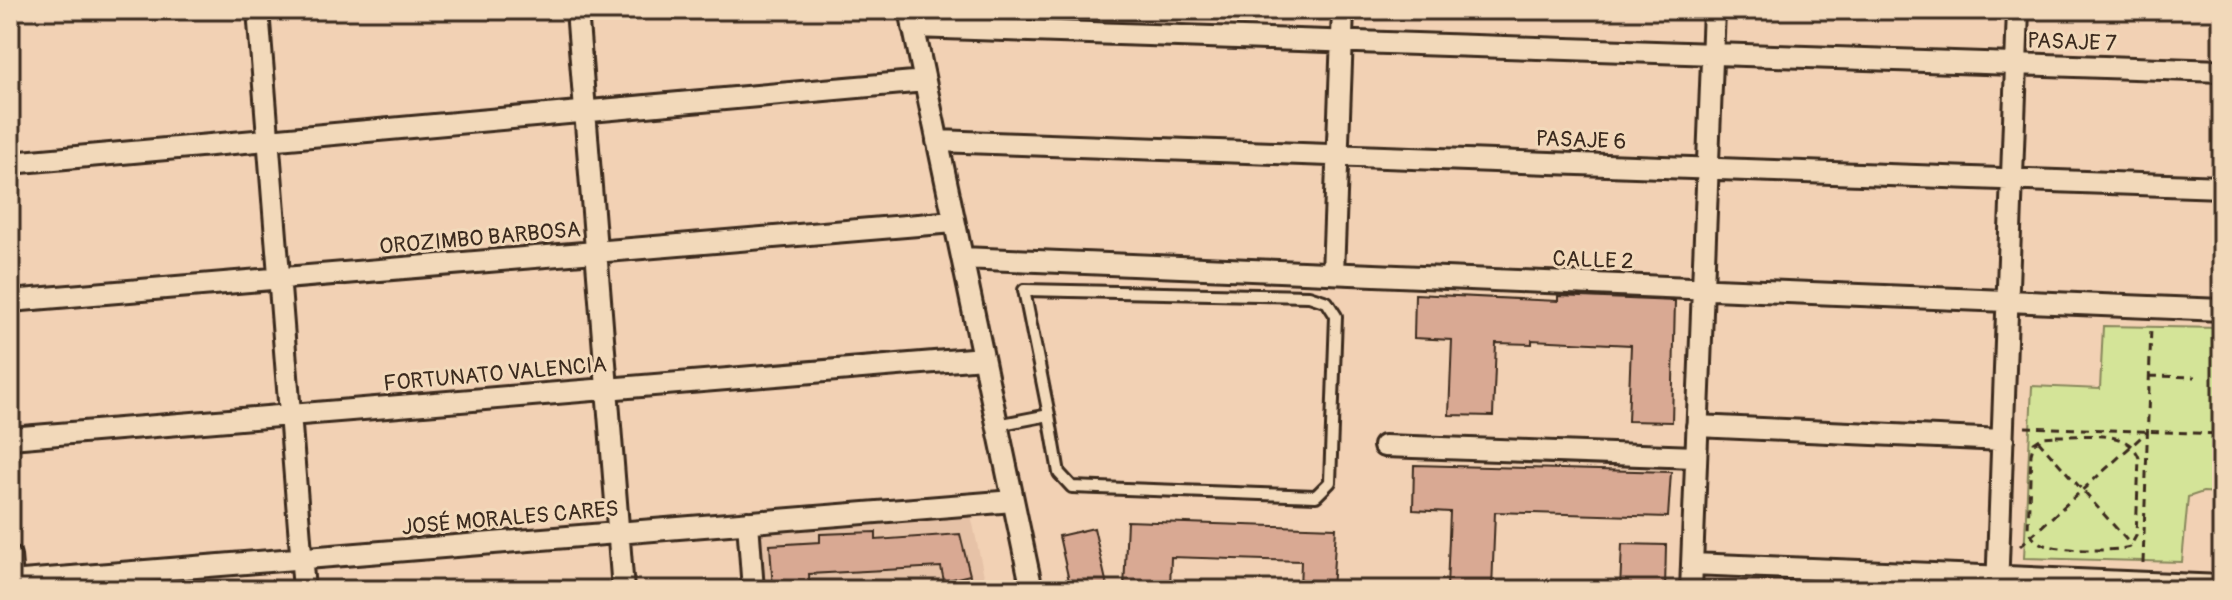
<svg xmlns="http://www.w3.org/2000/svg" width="2232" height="600" viewBox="0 0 2232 600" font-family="Pangolin,sans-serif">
  <rect width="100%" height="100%" fill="#f2d1b4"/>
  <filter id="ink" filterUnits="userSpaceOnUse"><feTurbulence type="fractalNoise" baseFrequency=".0125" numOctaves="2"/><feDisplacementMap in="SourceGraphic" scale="16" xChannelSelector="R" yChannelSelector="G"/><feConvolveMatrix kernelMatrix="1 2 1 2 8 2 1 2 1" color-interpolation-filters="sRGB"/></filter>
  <g filter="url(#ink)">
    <path fill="#e6c2a7" d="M970 510 987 590H761L757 535 768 525Z"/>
    <path fill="#d4e498" stroke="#88875b" stroke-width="2" d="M2103 326 2222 328V493L2203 492 2188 497 2182 562 2024 558 2032 386 2100 389Z"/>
    <path fill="#d9a993" stroke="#3b2a1e" stroke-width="2" d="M1415 294 1558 301V296L1675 301 1672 422 1628 421 1631 345 1532 340V344L1496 343 1493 416 1449 415 1452 340 1414 338Z
      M1414 465 1671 472 1668 517 1495 512 1492 589 1447 588 1450 512 1413 510Z
      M1127 521 1336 528 1332 590H1300L1301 561 1171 557 1170 590H1124Z
      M1094 528 1108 590H1071L1059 536Z
      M876 532V540L960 534 970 575 944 581 941 567 809 574 810 590H773L770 545 820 542V534Z
      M1622 544 1666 545 1665 590H1620Z"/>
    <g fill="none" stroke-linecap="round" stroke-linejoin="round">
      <defs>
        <path id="lane" d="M997 425 1049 415 1059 473 1072 487 1316 496 1330 482 1336 316 1327 302 1309 296 1024 290 1049 415"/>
        <path id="street" d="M258 10 304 590
          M577 10 623 590
          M910 10 1032 590
          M913 27 2222 71
          M937 141 2222 187
          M10 163 925 81
          M962 258 2222 310
          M1333 273 1343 10
          M10 301 954 222
          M1697 426 2003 440
          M10 438 983 358
          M1384 446 1696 457
          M748 522 753 590
          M10 556 13 590
          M1692 564 2222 586
          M10 582 1013 501
          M1691 590 1714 10
          M1997 590 2018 10"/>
      </defs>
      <use href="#lane" stroke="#3b2a1e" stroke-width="16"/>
      <use href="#street" stroke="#3b2a1e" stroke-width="26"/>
      <path stroke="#3b2a1e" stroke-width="3" stroke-dasharray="8 6" stroke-linecap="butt" d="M2150 376 2195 377
        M2025 427 2222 434
        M2056 436C2083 437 2129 428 2139 458L2136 536 2130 547C2114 552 2055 551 2040 543 2034 540 2031 536 2028 529L2031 454 2034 443 2043 437Z
        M2038 440 2131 545
        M2020 546 2148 431
        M2143 563 2151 327"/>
      <use href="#lane" stroke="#f2d9ba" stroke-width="10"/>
      <use href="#street" stroke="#f2d9ba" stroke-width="20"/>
    </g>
  </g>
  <g text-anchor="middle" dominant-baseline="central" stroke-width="6" stroke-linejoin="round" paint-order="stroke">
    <g font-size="22" fill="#3b2a1e" stroke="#f2d9ba">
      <text transform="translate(2072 42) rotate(2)">PASAJE 7</text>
      <text transform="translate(1581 140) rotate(2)">PASAJE 6</text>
      <text transform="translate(480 238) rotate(-5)">OROZIMBO BARBOSA</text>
      <text transform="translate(1593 260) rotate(2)">CALLE 2</text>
      <text transform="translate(495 374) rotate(-5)">FORTUNATO VALENCIA</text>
      <text transform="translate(510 518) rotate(-5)">JOSÉ MORALES CARES</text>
    </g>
  </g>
  <rect width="2232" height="600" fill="none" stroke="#f2d9ba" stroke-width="40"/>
  <rect x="20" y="20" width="2192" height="560" fill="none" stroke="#3b2a1e" stroke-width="3" filter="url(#ink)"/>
</svg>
